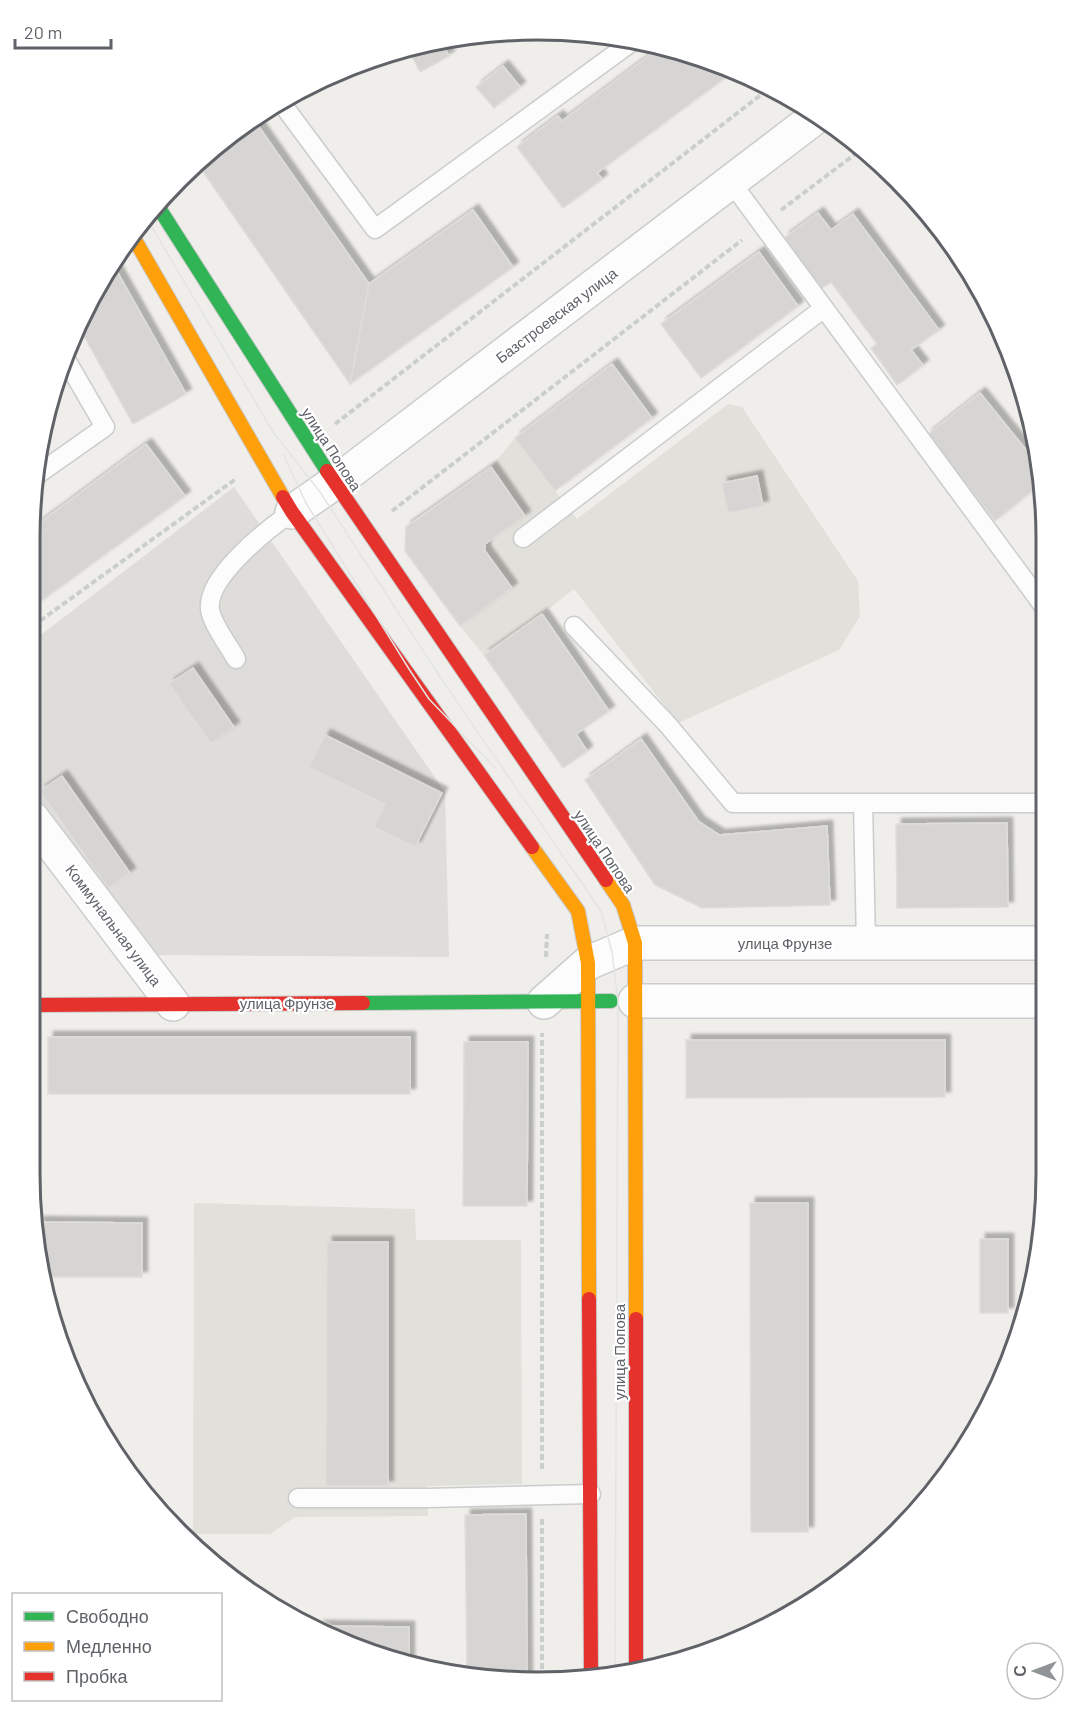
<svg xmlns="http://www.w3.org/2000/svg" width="1077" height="1713" viewBox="0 0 1077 1713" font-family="Barlow,sans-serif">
  <defs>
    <filter id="shadow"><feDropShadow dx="5.5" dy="-5.5" stdDeviation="1.5" flood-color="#0004"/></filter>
  </defs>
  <rect width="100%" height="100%" fill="#efeeea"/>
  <path fill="#dfddda" d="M234 487 445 792 449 957 152 955 32 788 33 641Z"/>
  <path fill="#e2e0da" d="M728 404 742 407 858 581 860 616 839 650 678 723 574 589 542 614 484 655 460 626 405 551 406 527 491 467 515 438 577 519Z
    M194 1203 415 1209 416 1240H521L522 1484 427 1486 428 1516 295 1517 270 1534H193Z"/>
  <path fill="#d6d5d3" stroke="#deddd9" stroke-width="1.5" filter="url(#shadow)" d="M441 42 449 56 420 72 408 49Z
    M662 46 734 71 597 173 602 179 563 208 517 147 558 116 562 121Z
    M503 66 520 87 494 108 476 87Z
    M254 120 369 284 350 384 197 163 203 156Z
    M473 210 513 267 350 384 369 284Z
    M818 213 831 230 853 214 939 330 911 350 923 365 897 385 871 348 877 344 831 282 821 289 784 238Z
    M759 252 798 306 701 378 661 324Z
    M114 266 186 394 133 424 79 327Z
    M612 364 652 418 555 491 515 438Z
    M980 393 1040 467 1042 483 995 521 927 435Z
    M146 444 185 496 33 607 34 527Z
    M491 467 525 516 485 544V551L512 588 460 626 405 551 406 527Z
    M757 476 763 506 728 513 722 483Z
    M542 614 609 711 576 734 587 751 563 768 484 655Z
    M193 668 234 727 211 744 169 684Z
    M325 735 442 793 415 847 374 827 385 804 309 767Z
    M641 739 699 822 719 835 827 826 830 905 702 908 655 885 585 780Z
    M62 776 130 873 108 888 40 791Z
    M1007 823 1008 907 897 908 896 824Z
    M48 1037H410V1094H48Z
    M686 1040H945V1097L686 1098Z
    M464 1042H528L527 1206H463Z
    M750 1203H808V1532H751Z
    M38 1222 142 1223V1277H47Z
    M980 1239H1008V1313H980Z
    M327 1242H388V1486H326Z
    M526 1514 527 1681 467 1671 465 1515Z
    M318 1626 409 1627V1662L375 1656Z"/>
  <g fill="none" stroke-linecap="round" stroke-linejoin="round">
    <defs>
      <path id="lane" d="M280 101 375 229 633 41
        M731 182 1045 608
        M34 477 105 427 65 358
        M523 538 824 308
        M574 626 668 725 733 803H1045
        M236 659C229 646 215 628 211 614 200 581 268 529 292 512
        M863 803 866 943
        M298 1498H428L591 1494"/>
      <path id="street" d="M292 512 351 471 817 116
        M32 818 173 1004
        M635 1001H1044
        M544 1002 588 963 635 943H1044"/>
      <path id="fast" d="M157 205 327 471
        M363 1003 611 1001"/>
      <path id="slow" d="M132 235 283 497
        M532 847 578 911 588 963 589 1299
        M606 880 623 905 635 943 636 1319"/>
      <path id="jam" d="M327 471 606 880
        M283 497 292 512 532 847
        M31 1005 363 1003
        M589 1299 591 1676
        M636 1319V1670"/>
    </defs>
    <use href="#lane" stroke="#cbcccc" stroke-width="21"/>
    <use href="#street" stroke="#cbcccc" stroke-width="36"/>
    <use href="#fast" stroke="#cacacb" stroke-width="16"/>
    <use href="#slow" stroke="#cacacb" stroke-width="16"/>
    <use href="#jam" stroke="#cacacb" stroke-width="16"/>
    <path stroke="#cacfcc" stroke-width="4" stroke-dasharray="6 3" stroke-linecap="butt" d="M781 210 862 149
      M335 424 771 87
      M392 511 742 240
      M33 626 237 478
      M546 957 547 934
      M542 1469V1033
      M542 1519V1683"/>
    <use href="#lane" stroke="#fdfcfc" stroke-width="18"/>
    <use href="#street" stroke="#fdfcfc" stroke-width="33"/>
    <use href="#fast" stroke="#30b455" stroke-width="14"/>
    <use href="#slow" stroke="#ff9f0a" stroke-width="14"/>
    <use href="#jam" stroke="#e5322d" stroke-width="14"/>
    <path stroke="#e4e4e4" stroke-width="1.5" d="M146 217 273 432 320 492 446 686 601 911 612 952 618 1001 615 1673
      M283 454 306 503 409 669 429 699 495 768"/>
  </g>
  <g text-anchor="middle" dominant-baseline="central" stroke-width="4.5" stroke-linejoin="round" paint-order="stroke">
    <g font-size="15" fill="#5f6368" stroke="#fff">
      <text transform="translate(556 315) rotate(-37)">Базстроевская улица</text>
      <text transform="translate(332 449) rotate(57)">улица Попова</text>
      <text transform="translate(605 851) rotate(56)">улица Попова</text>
      <text transform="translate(114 925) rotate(53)">Коммунальная улица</text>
      <text x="785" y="943">улица Фрунзе</text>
      <text x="287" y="1003">улица Фрунзе</text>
      <text transform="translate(619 1352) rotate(-90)">улица Попова</text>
    </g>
  </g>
  <path d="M0 0H1077V1713H0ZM538 40H538A498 498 0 0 1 1036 538V1174A498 498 0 0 1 538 1672H538A498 498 0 0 1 40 1174V538A498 498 0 0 1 538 40Z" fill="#fff" fill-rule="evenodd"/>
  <path fill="none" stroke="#5f6368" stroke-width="3" d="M538 40H538A498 498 0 0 1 1036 538V1174A498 498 0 0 1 538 1672H538A498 498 0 0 1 40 1174V538A498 498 0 0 1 538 40Z"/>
  <rect x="12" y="1593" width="210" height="108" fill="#ffffff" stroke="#bfc1c3" stroke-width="1.5"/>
  <rect x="24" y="1612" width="30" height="9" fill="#30b455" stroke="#bfc1c3" stroke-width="1.5"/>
  <text x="66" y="1623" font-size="18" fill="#5f6368">Свободно</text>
  <rect x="24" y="1642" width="30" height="9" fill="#ff9f0a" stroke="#bfc1c3" stroke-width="1.5"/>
  <text x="66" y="1653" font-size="18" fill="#5f6368">Медленно</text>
  <rect x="24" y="1672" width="30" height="9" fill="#e5322d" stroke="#bfc1c3" stroke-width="1.5"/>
  <text x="66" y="1683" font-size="18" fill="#5f6368">Пробка</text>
  <g transform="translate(1035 1671) rotate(270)"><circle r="28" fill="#ffffff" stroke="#bfc1c3" stroke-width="1.5"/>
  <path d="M0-4.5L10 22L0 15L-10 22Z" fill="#919496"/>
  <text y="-9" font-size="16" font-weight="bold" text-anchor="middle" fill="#5f6368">С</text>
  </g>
  <path d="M15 39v9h96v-9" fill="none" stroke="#5f6368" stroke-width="3"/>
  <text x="24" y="39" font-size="18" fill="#5f6368" stroke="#ffffff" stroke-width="4.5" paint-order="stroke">20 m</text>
</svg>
